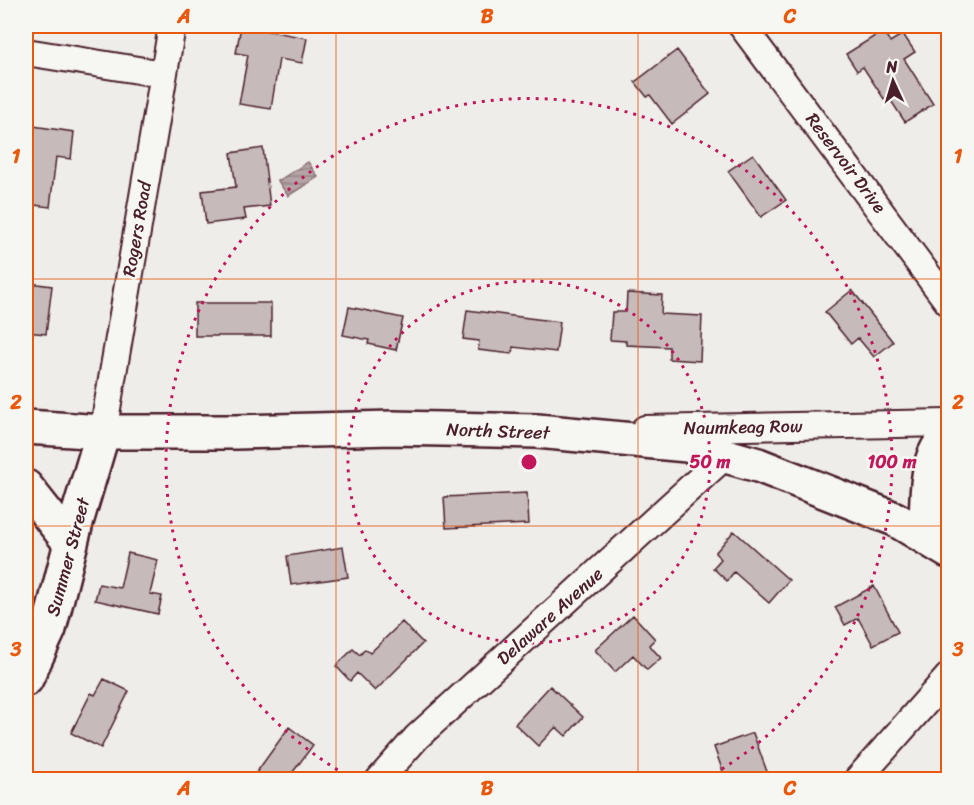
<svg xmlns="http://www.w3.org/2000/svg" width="974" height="805" viewBox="0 0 974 805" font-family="Sriracha,sans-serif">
  <defs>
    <pattern id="water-rules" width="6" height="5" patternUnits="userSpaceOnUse" patternTransform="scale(1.5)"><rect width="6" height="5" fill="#b4a4a5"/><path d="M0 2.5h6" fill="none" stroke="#948587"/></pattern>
  </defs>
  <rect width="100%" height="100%" fill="#efedea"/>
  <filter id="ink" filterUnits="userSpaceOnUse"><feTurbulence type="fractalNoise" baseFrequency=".0167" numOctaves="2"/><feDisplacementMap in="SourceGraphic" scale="12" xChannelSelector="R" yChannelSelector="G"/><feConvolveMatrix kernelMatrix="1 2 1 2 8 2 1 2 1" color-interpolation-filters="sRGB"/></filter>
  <g filter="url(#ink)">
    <path fill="url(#water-rules)" stroke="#8a6f74" stroke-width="1.5" d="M308 162 318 177 288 196 278 181Z"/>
    <path fill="#c6babb" stroke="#4a1f2b" stroke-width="1.5" d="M241 26 307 38 302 63 279 59 271 109 239 104 248 55 236 53Z
      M883 31 890 42 903 34 915 52 904 59 933 104 905 122 888 96 884 99 863 67 857 71 846 54Z
      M677 50 710 94 672 124 650 95 647 97 635 82Z
      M26 125 74 132 71 159 56 157 50 207 26 204Z
      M263 148 270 206 244 209 246 219 206 224 202 191 236 187 231 153Z
      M753 154 786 200 761 217 728 171Z
      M30 283 52 286 46 334 26 332V301H28Z
      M852 290 893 342 874 357 858 338 851 344 825 312Z
      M627 293 662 295 661 314 702 316 700 361 669 359V347L626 345V341L610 340 612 312H626Z
      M195 303H271V336H195Z
      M349 307 403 318 396 350 368 344 369 340 343 335Z
      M467 310 560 322 556 352 513 347 512 354 478 350 479 341 463 339Z
      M527 493 529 524 446 528 444 497Z
      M734 531 789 580 769 603 734 572 727 581 713 568 721 559 715 553Z
      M343 547 348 577 291 585 287 556Z
      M128 553 158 560 150 594 162 596 158 614 95 600 99 584 120 588Z
      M874 586 898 632 873 645 858 618 845 625 835 607Z
      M633 615 655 639 649 645 661 658 647 670 633 655 615 672 595 650Z
      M402 622 423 643 375 691 357 673 350 681 336 666 353 649 360 655 365 649 370 653Z
      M104 679 129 691 101 748 71 733 91 693 95 695Z
      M550 686 583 717 566 736 556 727 538 746 515 724Z
      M289 727 313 745 287 780H251Z
      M753 733 770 780H726L714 747Z"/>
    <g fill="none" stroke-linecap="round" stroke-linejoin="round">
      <defs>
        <path id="street" d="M742 26 948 302
          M26 52 163 74
          M645 429 948 423
          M103 432 172 26
          M379 780 417 737 725 456
          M857 780 948 677"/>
        <path id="secondary" d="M26 427 103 432H236L392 428 537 431 687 445 758 465 895 519 948 551
          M26 487 71 544
          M926 537C927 512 923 452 948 438
          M26 679 49 629 77 519 103 432"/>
      </defs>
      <use href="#street" stroke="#4a1f2b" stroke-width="30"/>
      <use href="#secondary" stroke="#4a1f2b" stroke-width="38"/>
      <use href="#street" stroke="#f6f6f2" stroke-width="26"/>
      <use href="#secondary" stroke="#f6f6f2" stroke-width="33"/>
    </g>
  </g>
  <path fill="none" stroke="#e8590c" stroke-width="1.5" stroke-opacity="0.55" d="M336 26V780M638 26V780M26 279H948M26 526H948"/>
  <g fill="none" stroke="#c2185b" stroke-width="3" stroke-dasharray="3 6">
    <circle cx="529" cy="462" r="181"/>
    <path d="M353 779A363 363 0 1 1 705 779"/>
  </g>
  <g text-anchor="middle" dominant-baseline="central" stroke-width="5" stroke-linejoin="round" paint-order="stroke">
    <g font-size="18" fill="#4a1f2b" stroke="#f6f6f2">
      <text transform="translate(846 163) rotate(53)">Reservoir Drive</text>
      <text transform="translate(137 229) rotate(-80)">Rogers Road</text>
      <text transform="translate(743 427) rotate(-1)">Naumkeag Row</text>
      <text transform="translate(498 431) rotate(2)">North Street</text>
      <text transform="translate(68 557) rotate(-75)">Summer Street</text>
      <text transform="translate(550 616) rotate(-42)">Delaware Avenue</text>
    </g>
  </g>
  <circle cx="529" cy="462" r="9" fill="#c2185b" stroke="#f6f6f2" stroke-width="3"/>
  <g font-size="18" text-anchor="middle" font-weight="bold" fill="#c2185b" stroke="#f6f6f2" stroke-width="5" stroke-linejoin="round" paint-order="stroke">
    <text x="710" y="468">50 m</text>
    <text x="892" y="468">100 m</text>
  </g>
  <rect width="974" height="805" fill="none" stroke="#f6f6f2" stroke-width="66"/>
  <g transform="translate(893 81) rotate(356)" stroke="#f6f6f2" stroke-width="4.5" paint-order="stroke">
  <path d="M0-4.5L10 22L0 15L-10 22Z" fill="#4a1f2b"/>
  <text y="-9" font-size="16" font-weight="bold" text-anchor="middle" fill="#4a1f2b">N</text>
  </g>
  <rect x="33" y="33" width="908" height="739" fill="none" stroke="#e8590c" stroke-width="2"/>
  <g font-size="20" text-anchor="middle" font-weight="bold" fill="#e8590c">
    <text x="184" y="23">A</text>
    <text x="487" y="23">B</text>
    <text x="790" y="23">C</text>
    <text x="16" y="163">1</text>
    <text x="958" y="163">1</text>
    <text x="16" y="409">2</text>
    <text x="958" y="409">2</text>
    <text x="16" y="656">3</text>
    <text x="958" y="656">3</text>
    <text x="184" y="795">A</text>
    <text x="487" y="795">B</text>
    <text x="790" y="795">C</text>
  </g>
</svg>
